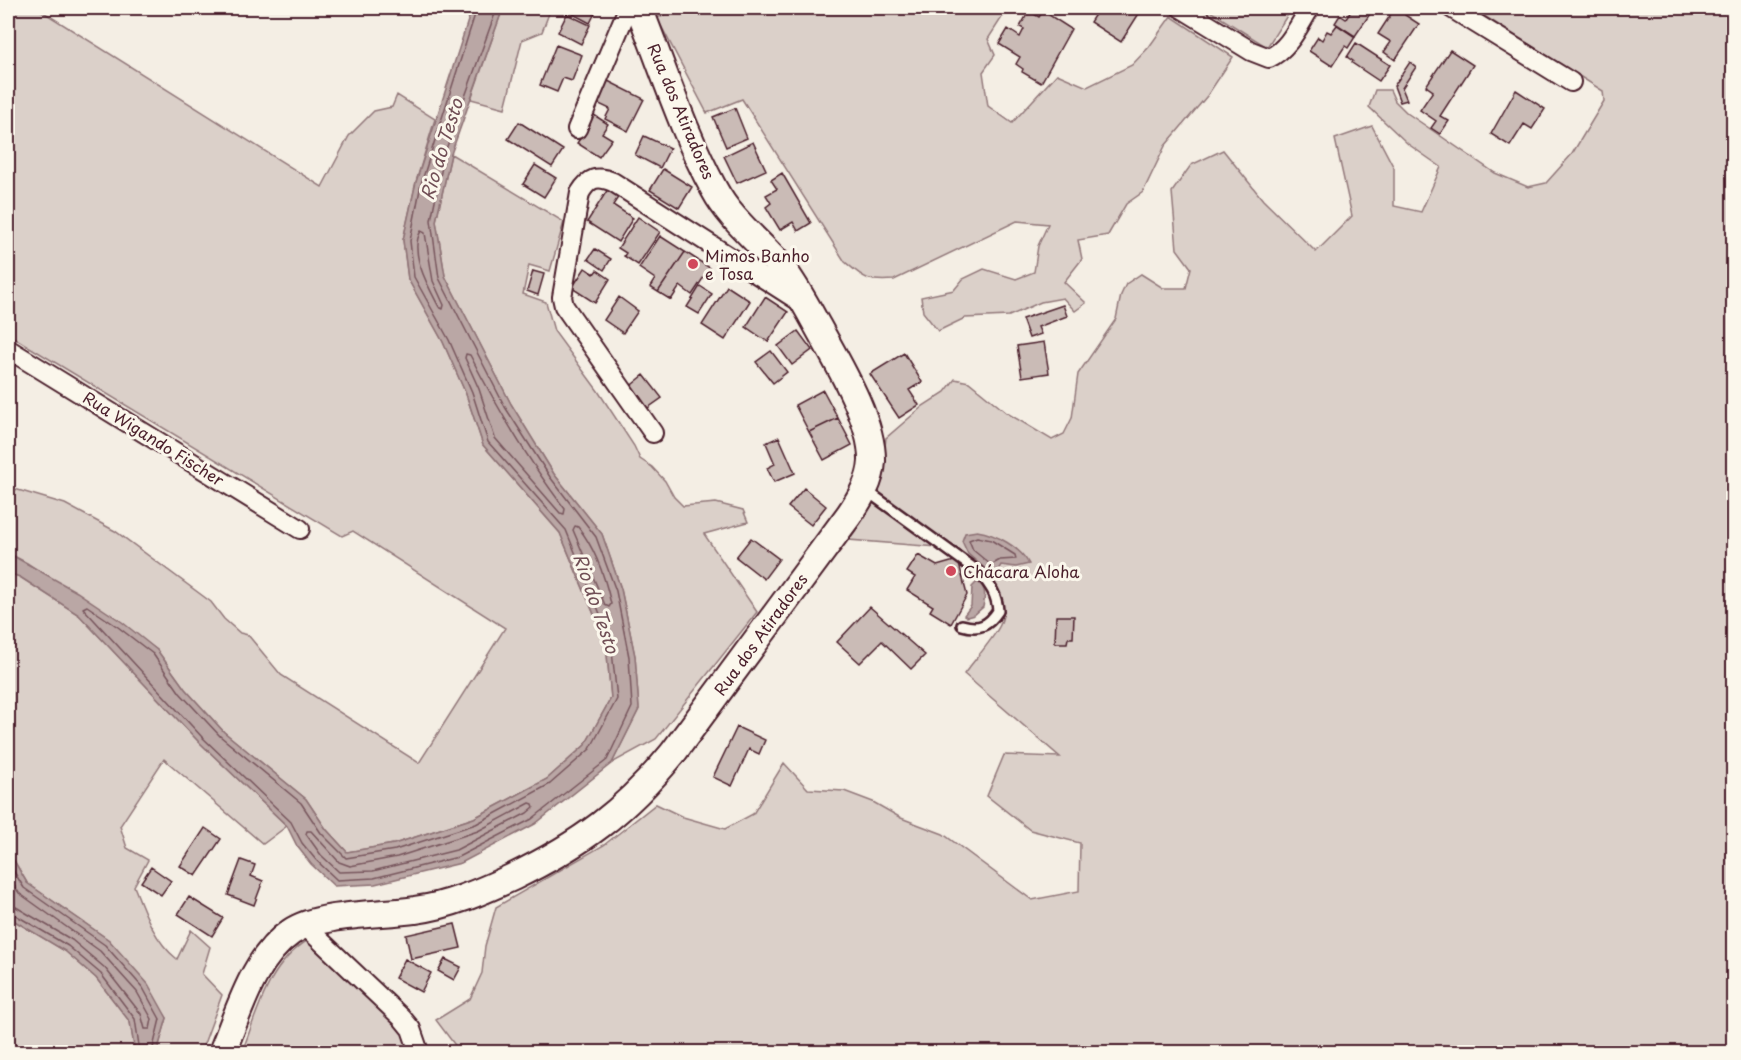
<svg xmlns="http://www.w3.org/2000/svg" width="1741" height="1060" viewBox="0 0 1741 1060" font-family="'Playpen Sans',sans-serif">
  <rect width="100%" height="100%" fill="#f4eee4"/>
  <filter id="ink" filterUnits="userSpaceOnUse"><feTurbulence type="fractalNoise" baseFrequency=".0167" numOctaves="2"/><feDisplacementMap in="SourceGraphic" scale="12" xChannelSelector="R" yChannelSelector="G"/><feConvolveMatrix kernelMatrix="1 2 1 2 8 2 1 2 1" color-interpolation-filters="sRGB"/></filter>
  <g filter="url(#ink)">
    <path fill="#dbd0c9" stroke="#92787a" stroke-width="1.5" d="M8 8H37L322 187 349 136 374 111 392 107 397 95 435 119 416 182 403 240 408 279 443 342 466 394 483 445 560 533 606 643 611 698 585 745 547 779 474 818 394 844 347 852 326 829 306 799 224 732 185 689 157 650 27 563 8 553V487L65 504 115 531 211 602 224 619 240 633 248 635 281 675 419 763 505 628 353 531 342 536 8 334Z
      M503 8H551L542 32 522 40 505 108 471 99Z
      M678 8H1008L988 39 995 55 983 72 988 106 1012 123 1057 74 1087 87 1132 65 1149 47 1171 16 1233 57 1207 96 1165 146 1143 192 1126 204 1108 235 1078 240 1082 259 1064 282 1086 303 1075 311 1063 298 1041 302 1009 316 965 318 938 331 923 312 921 297 954 290 963 279 984 269 1016 279 1034 272 1038 246 1048 224 1017 221 894 280C867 282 865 279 845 262L742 99 707 113 657 18Z
      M1205 8H1292L1267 47Z
      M1477 8H1721L1734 21 1733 1052H460L436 1020 470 999 482 973 485 946 496 907 604 845 656 804 683 817 725 829 753 814 784 763 808 789 844 791 873 802 901 818 943 834 1032 900 1079 891 1080 843 1030 830 987 796 1004 755 1060 757 964 674C973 662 994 638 1000 625 1017 586 972 562 946 544L938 547 849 540C875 504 881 482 886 438L923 406 945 392 955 379 969 382 1007 413 1052 440 1064 434 1072 418 1078 374 1116 319 1121 295 1126 284 1141 274 1163 288H1186L1191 268 1177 249 1172 192 1191 165 1223 150 1263 200 1316 252 1352 216 1335 139 1372 126 1394 168V206L1421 212 1441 167 1408 144 1369 107 1375 90H1390L1395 101 1407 113 1495 173 1528 187 1546 183 1572 154 1604 101 1603 91 1478 12Z
      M451 154 564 222 550 271 529 265 523 294 546 302 554 331 598 391 634 446 640 459 652 467 665 481 674 497 683 506 716 503 743 510 748 522 704 534 757 612 656 739 612 763 639 709 635 656 621 589 602 534 554 474 511 404 445 276 436 221Z
      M8 573 20 577 79 615 198 741 287 826 263 844 164 759 120 826 127 848 148 860 134 886C144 912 155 942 177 959L191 930 210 947 202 974 222 995 201 1052H157L167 1018 109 940 27 883 13 859 8 844Z
      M8 917 65 951 96 978 130 1022 135 1052H13L11 1032 8 1030Z
      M308 940 405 1032 413 1052H242C258 1010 268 965 308 940Z"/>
    <path fill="#baa7a5" stroke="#8d7174" stroke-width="1.5" d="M472 8H503L451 154 436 221 445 276 511 404 554 474 602 534 621 589 635 656 639 709 612 763 535 824 461 863 375 884 334 886 311 864 297 846 287 826 198 741 79 615 20 577 8 573V553L77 592 122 622 157 650 185 689 224 732 306 799 326 829 347 852 394 844 474 818 547 779 585 745 611 698 606 643 560 533 483 445 466 394 443 342 408 279 403 240 416 182Z
      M977 531C996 534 1020 547 1029 564L1016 567 1001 565 998 570 1002 579 998 580 968 554 962 541 965 533Z
      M977 582C987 587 985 598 983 607L974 615 967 617 964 615 971 606 972 587Z
      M8 844 13 859 27 883 109 940 148 984 167 1018 157 1052H135L130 1022 96 978 65 951 8 917Z"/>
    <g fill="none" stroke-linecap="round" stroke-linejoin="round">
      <path stroke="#77555c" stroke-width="1.5" d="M477 8 421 184 410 241 414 277 449 340 472 392 488 442 566 530 611 641 617 699 590 749 550 784 476 824 395 850 346 858 321 833 301 803 220 736 180 693 153 654 118 627 87 606 83 608 202 737 291 822 302 843 316 860 337 880 374 878 458 857 532 819 607 760 632 707 629 657 616 591 596 537 550 477 505 407 439 278 431 220 445 152 497 8
        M421 231 425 233 433 281 444 305 443 309 439 307C429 288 408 252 421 231Z
        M466 354 470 355C498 409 528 461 565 509L564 514 560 513 495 438 479 389 465 358Z
        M575 526 578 527C595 548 605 577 611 604L609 607 605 605 573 530Z
        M977 537 991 540 1015 555 1016 559 1000 560 991 565 973 550 969 540Z
        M530 803 533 804 534 807 527 813 456 850 373 871 339 872 321 855 306 834 307 831H311L339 862 350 866 397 857 478 831Z
        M8 862 24 888 105 945 143 988 160 1019 152 1052
        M8 876 19 893 100 951 137 992 152 1019 150 1029H145L141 1014 105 968 72 940 16 907 8 905
        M8 912 12 913 68 946 101 974 135 1019 140 1052"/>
    </g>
    <path fill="#cabbb6" stroke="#4a1f2b" stroke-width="1.5" d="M576 8H589L596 11 590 23 573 14Z
      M1079 8H1094L1089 14Z
      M1099 8H1133L1140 12 1121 42 1090 22Z
      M1346 8H1374L1355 36 1335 23 1340 15 1346 19 1351 11Z
      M1395 8H1402L1408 11 1405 15 1419 24 1395 60 1384 52 1391 42 1378 34Z
      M1029 11 1039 17 1043 11 1071 29 1041 83 1022 72 1023 69 1016 64 1020 57 999 44 1008 29 1020 37 1024 29 1020 27Z
      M567 14 590 25 581 44 558 32Z
      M1337 25 1355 37 1348 48 1345 46 1332 66 1309 51 1318 37 1322 40 1327 31 1331 33Z
      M1356 43 1390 65 1379 81 1352 63 1353 61 1347 57Z
      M556 45 582 55 572 81 563 78 557 92 540 85Z
      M1450 50 1473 65 1440 116 1449 121 1440 134 1431 128 1436 121 1420 110 1433 91 1426 86Z
      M1410 62 1416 67 1402 88 1407 100 1400 102 1394 86Z
      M606 80 644 99 628 131 605 119 610 109 595 102Z
      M1516 90 1545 109 1532 129 1524 124 1510 146 1491 134Z
      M735 108 747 138 726 147 713 117Z
      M591 113 608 124 602 133 612 139 599 157 577 143 588 127 584 124Z
      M519 122 563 150 552 167 508 139Z
      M644 136 670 148 660 168 635 155Z
      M753 142 766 170 737 183 724 156Z
      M535 165 556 178 544 197 523 184Z
      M663 169 692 187 679 208 650 190Z
      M782 173 811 223 798 231 793 222 780 230 766 207 771 203 766 195 777 189 771 180Z
      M608 189 619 196 613 205 633 218 618 242 587 222Z
      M638 217 660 232 638 265 624 256 626 253 618 248Z
      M660 236 685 252 658 292 650 287 655 279 639 268Z
      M595 249 611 259 604 270 588 259Z
      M685 252 710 268 692 295 680 286 671 300 658 292Z
      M585 268 594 274 597 270 610 279 595 303 572 288Z
      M533 271 544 274 538 295 527 291Z
      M700 286 712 294 699 314 687 307Z
      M727 286 750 301 725 340 702 325Z
      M619 297 638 311 623 333 604 320Z
      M765 297 788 312 768 342 746 327Z
      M1063 305 1067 316 1038 327 1041 334 1029 338 1022 319Z
      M798 331 812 350 792 365 778 346Z
      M1044 342 1049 373 1022 377 1017 346Z
      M771 351 787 372 773 383 756 362Z
      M904 353 922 382 909 390 919 405 899 418 870 374Z
      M644 375 662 398 645 410 628 388Z
      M823 390 838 418 809 432 795 405Z
      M838 418 852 445 824 460 809 432Z
      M779 437 795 473 774 482 767 468 775 464 766 443Z
      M804 488 826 506 811 525 788 507Z
      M751 538 779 559 764 579 736 557Z
      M918 555 937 566 958 560 967 595 951 624 930 611 933 606 907 590 915 577 907 572Z
      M870 607 925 655 911 669 882 641 860 663 837 642Z
      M1056 616H1074L1073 638H1068L1067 643H1055Z
      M737 727 765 740 759 754 749 749 732 786 713 777Z
      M205 828 221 839 196 876 180 866Z
      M241 860 255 865 251 876 263 881 254 905 228 895Z
      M151 867 171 881 161 895 141 882Z
      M189 897 223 918 212 936 178 914Z
      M455 924 461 948 411 959 406 935Z
      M405 959 431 973 421 992 395 978Z
      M445 959 461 967 454 980 438 971Z"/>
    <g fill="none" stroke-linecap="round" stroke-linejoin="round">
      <defs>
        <path id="lane" d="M867 491 980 573C990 585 997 595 998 611 988 626 979 630 962 625"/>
        <path id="street" d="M1181 8 1251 51 1269 58C1289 49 1299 25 1310 8
          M1451 8 1571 82
          M577 129 628 8
          M8 349 300 529
          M653 433 564 306 562 297 580 193C589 178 597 175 613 182L802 303
          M304 925 402 1018 411 1029 419 1052"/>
        <path id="secondary" d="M222 1052C239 1012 253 958 291 932 318 913 381 915 415 910 449 906 482 891 513 877 581 844 625 812 673 753L849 515C860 499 871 481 872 461 873 420 837 362 818 327 807 307 796 286 782 268 759 241 731 221 714 189 683 132 663 68 639 8"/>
      </defs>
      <use href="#lane" stroke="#4a1f2b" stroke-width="14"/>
      <use href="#street" stroke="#4a1f2b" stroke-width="22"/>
      <use href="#secondary" stroke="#4a1f2b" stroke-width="30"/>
      <use href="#lane" stroke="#fbf7ec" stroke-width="9"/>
      <use href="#street" stroke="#fbf7ec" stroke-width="18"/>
      <use href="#secondary" stroke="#fbf7ec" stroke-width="26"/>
    </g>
  </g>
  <g fill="#d1495b" stroke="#fbf7ec" stroke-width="2">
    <circle cx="693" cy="264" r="6"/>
    <circle cx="951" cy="571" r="6"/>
  </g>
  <g text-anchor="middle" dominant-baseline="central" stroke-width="6" stroke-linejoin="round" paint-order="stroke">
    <g font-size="16" fill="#4a1f2b" stroke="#fbf7ec">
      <text transform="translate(682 111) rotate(67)">Rua dos Atiradores</text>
      <text transform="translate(154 438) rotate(32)">Rua Wigando Fischer</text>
      <text transform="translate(760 634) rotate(-54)">Rua dos Atiradores</text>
    </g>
    <g font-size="16" fill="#4a1f2b" stroke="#fbf7ec" text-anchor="start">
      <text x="705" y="255">Mimos Banho<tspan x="705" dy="18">e Tosa</tspan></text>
      <text x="963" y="571">Chácara Aloha</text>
    </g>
    <g font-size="18" font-style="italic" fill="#714f56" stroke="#fbf7ec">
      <text transform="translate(441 149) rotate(-73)">Rio do Testo</text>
      <text transform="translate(597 603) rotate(71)">Rio do Testo</text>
    </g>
  </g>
  <rect width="1741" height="1060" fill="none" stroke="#fbf7ec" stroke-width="30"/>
  <rect x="15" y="15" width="1711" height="1030" fill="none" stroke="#4a1f2b" stroke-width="2" filter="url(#ink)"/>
</svg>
